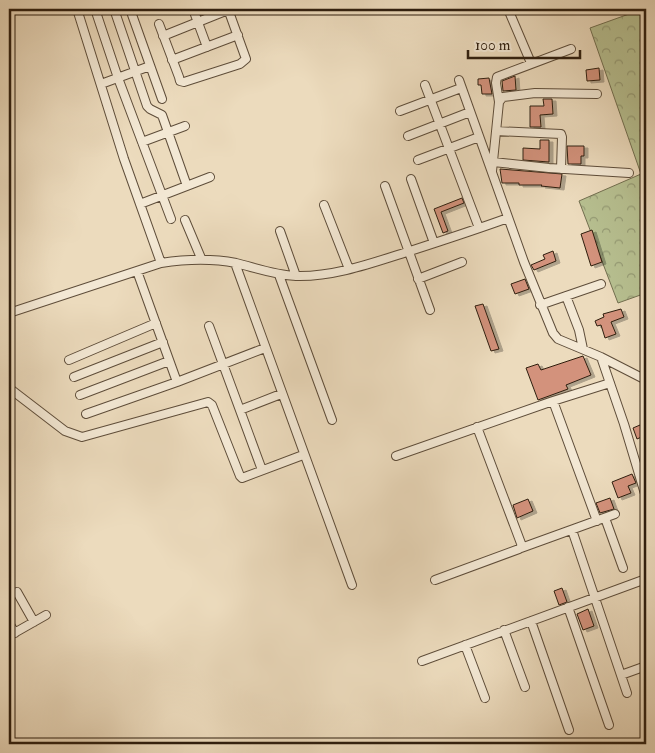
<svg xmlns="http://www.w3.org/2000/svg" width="655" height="753" viewBox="0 0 655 753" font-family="'IM FELL Double Pica',serif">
  <defs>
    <pattern id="park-crowns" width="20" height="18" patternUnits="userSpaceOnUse" patternTransform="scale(1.25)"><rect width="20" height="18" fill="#b7c091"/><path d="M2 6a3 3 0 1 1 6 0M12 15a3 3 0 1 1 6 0" fill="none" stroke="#959b75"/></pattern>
    <filter id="shadow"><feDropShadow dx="4" dy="2" stdDeviation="0" flood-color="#0004"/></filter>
  </defs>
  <rect width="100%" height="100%" fill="#ecdbbd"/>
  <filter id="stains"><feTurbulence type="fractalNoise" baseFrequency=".004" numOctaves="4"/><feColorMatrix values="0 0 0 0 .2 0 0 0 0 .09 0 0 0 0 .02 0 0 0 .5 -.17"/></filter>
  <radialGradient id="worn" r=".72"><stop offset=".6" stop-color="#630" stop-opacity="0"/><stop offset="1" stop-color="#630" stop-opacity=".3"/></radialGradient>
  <path fill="url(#park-crowns)" stroke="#726f50" d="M643 9H646V293L618 303 579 201 641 174 590 28Z"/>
  <path fill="#d3927b" stroke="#2e1e0f" filter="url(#shadow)" d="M599 68 600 80 587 81 586 70Z
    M515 76 516 90 503 91 502 81Z
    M489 78 492 94H482L481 85H478V79Z
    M543 99H552L553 114 540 115 541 127H530V106H544Z
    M540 140H549V162L523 160V148L540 149Z
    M567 146H584V156H581V164H568Z
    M500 169 562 174 560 188 541 186 542 185H519V183H502Z
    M462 198 464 203 441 212 448 231 443 233 434 209Z
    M592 230 602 262 591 266 581 234Z
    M553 251 556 261 534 270 531 265 545 259 543 255Z
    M525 279 529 289 515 294 511 284Z
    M483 304 499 349 491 351 475 306Z
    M621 309 624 317 611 322 616 334 605 338 601 325 597 326 595 321 604 317 603 314Z
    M583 356 591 375 566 385 568 389 538 400 526 368 538 364 541 370Z
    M640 425 641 427 646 425V435L637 439 633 428Z
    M632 474 636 483 628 486 631 493 618 498 612 482Z
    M610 498 614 509 600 513 596 503Z
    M528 499 533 511 517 518 513 505Z
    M562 588 567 602 559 605 554 591Z
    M588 609 594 626 583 630 577 614Z"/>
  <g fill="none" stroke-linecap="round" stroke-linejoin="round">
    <defs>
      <path id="minor" d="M77 9 124 159 161 263
        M95 9 118 78 171 219
        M114 9 147 106 150 109 162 115 187 186
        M130 9 162 99
        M193 9 207 47
        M508 9 531 63
        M159 24 179 77 180 81 184 82 240 64 246 59 228 9
        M163 36 228 10
        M172 60 238 35
        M459 80 524 262 553 333 558 339 601 357 646 380
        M101 84 150 66
        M425 85 479 228
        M499 102 496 83 497 77 571 49
        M400 111 461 88
        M496 131 561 134 562 137 561 169
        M408 136 470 112
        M142 142 185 126
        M418 160 479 137
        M493 162 549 168 629 173
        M492 171 499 102 503 97 535 93 597 94
        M411 179 434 243
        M385 186 430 310
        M140 204 210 177
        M324 205 349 269
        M185 220 201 258
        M280 231 296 276
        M235 263 352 585
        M137 271 177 382
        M279 275 332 420
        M418 279 462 262
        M566 296 579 330 583 349
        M540 305 601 284
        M9 313 161 263C187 259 210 258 236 263 256 268 275 275 296 276 334 277 372 263 407 252 441 241 475 230 508 218
        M209 326 262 470
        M601 357 624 424 646 497
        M69 360 156 323
        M74 377 163 342
        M9 388 65 431 82 437 208 402 212 405 240 476 242 478 303 455
        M80 395 169 361
        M553 401 597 521
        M240 410 281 394
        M86 414 177 382 265 348
        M396 456 553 401 610 383
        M605 518 623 568
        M572 530 627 693
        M521 548 615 514
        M435 580 519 549 522 546 477 427
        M17 592 34 622
        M568 607 609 725
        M531 621 569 730
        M9 623 15 633
        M504 630 525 687
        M9 636 46 615
        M465 645 485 698
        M422 661 643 580
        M621 675 646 666"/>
    </defs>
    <use href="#minor" stroke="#5e4d3a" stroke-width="10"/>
    <use href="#minor" stroke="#f3e8d4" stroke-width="8"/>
  </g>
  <rect width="655" height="753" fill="none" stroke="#ecdbbd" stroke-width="30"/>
  <rect x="10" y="10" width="635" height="733" fill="none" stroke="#2e1e0f" stroke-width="2.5"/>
  <rect x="15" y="15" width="625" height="723" fill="none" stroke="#2e1e0f"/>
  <path d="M468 50v8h112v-8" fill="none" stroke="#2e1e0f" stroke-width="2.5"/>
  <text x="475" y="50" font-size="15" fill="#2e1e0f" stroke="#f3e8d4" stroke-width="4" paint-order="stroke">100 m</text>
  <rect width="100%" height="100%" filter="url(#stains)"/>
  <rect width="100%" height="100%" fill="url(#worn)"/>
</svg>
